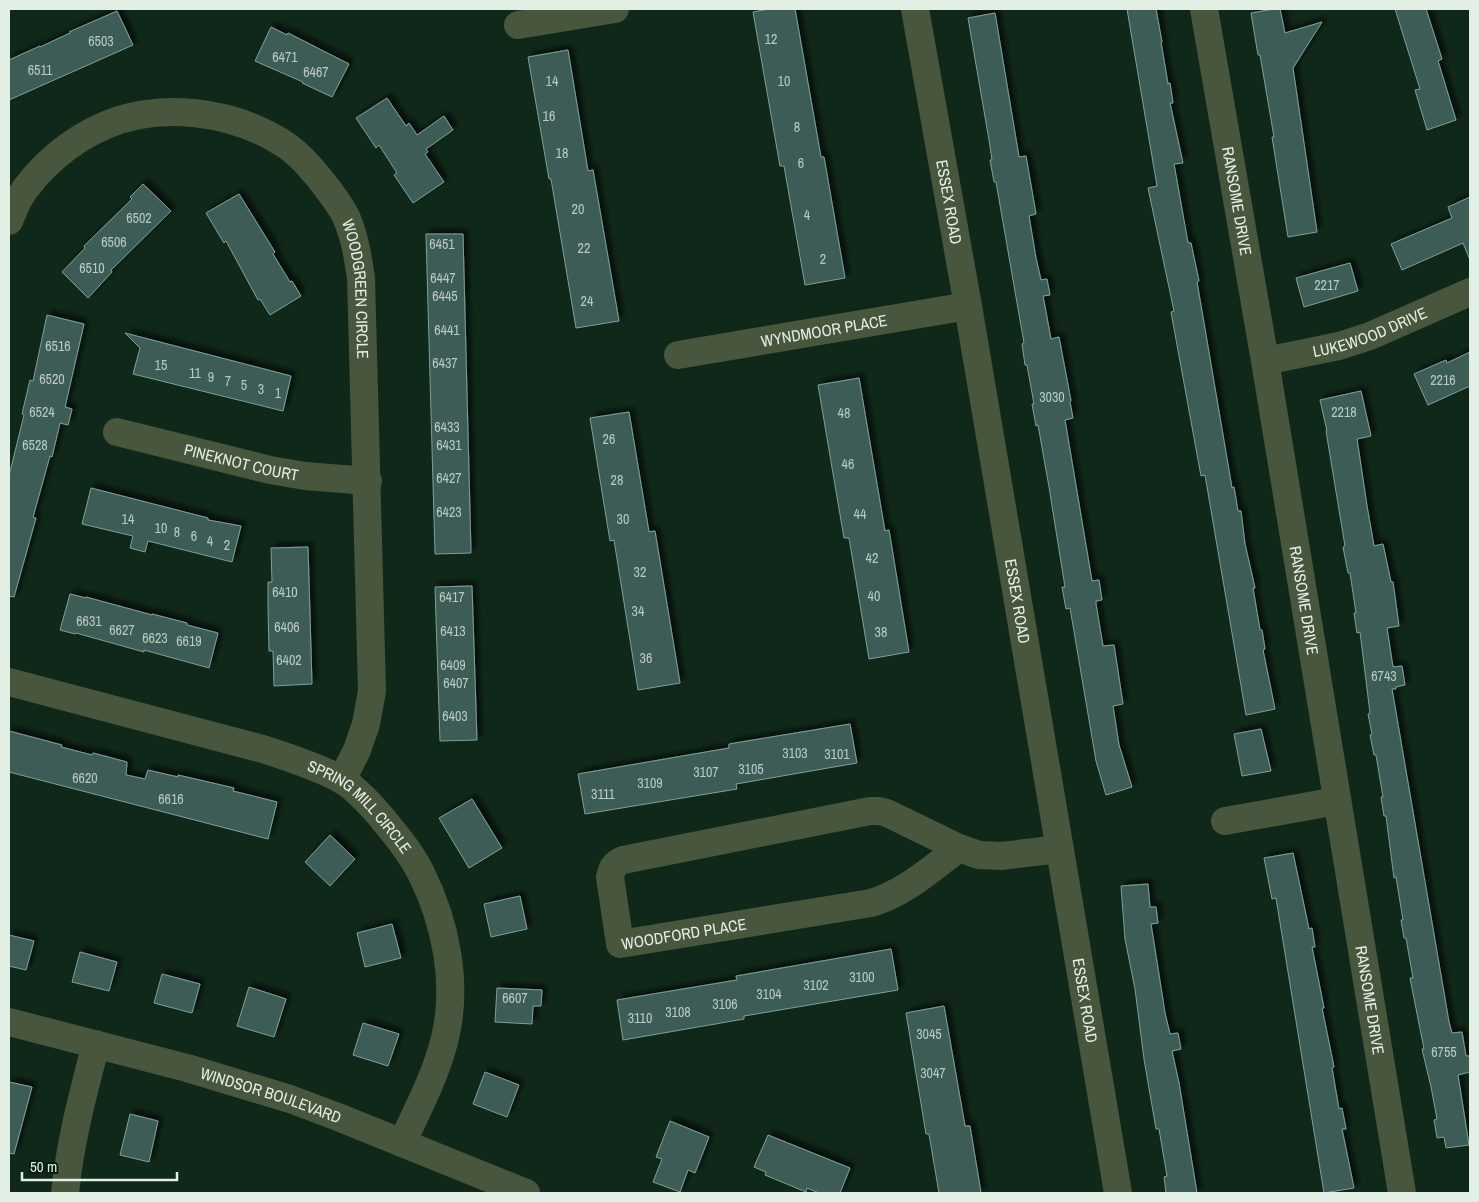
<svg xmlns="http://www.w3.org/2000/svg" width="1479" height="1202" viewBox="0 0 1479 1202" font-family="'Archivo Narrow',sans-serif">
  <defs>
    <filter id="shadow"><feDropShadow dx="4.5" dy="-4.5" stdDeviation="2.5" flood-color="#0009"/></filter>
  </defs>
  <rect width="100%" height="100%" fill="#10281a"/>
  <path fill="#3c5c57" stroke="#7ea099" filter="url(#shadow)" d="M769 9H795L821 157H824L845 278 805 285 784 166H780L753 12Z
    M1127 9H1156L1162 42H1161L1168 84 1170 83 1173 103H1170L1183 163 1174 164 1188 243H1191L1199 281 1197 282 1232 488 1234 487 1238 511H1241L1245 544 1255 588H1253L1260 630H1262L1265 649 1263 650 1275 709 1246 715 1205 475 1201 476 1171 312 1174 311 1148 188 1157 186Z
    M1274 9H1280L1285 33 1322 22 1293 68 1317 232 1288 237 1272 137H1274L1260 55H1258L1251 13Z
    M1395 9H1426L1442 59 1438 61 1456 120 1427 130 1415 90 1420 89Z
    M117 11 133 45 9 100V60L40 46V47L70 33 69 32Z
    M995 13 1019 157 1026 156 1036 214 1029 216 1036 258 1041 280 1047 279 1050 295 1043 296 1051 339 1059 337 1071 401 1070 402 1073 418 1065 420 1092 581 1099 580 1102 600 1096 601V604L1103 646 1114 645 1123 704 1113 706 1119 745 1132 787 1106 795 1096 761 1070 608 1066 609 1062 587H1065L1049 487 1038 425 1036 426 1032 404H1034L1027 365H1025L1022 344 1024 343 996 182H994L990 160H992L989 140 968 18Z
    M271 27 287 35 288 33 349 64 332 97 302 83 303 82 255 61Z
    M568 50 588 171 593 170 619 321 576 328 551 179H549L528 57Z
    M387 98 406 126 409 123 417 135 444 116 453 130 426 149 428 152 425 154 444 182 413 203 394 175 397 173 379 145 376 148 356 118Z
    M143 184 171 211 111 270 112 272 88 298 62 272 85 248 84 246 132 199 130 197Z
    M239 194 275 252 273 254 290 282 292 281 301 296 270 315 260 299 258 300 226 241 224 243 206 213Z
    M1470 197V260L1463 243 1402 270 1391 244 1452 218 1448 207Z
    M426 234H463L471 553 435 554Z
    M1350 263 1358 291 1304 307 1296 278Z
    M47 315 84 324 65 407 72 409 68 425 60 423 52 457 50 456 33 517 36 518 14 597 9 596V476L24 415 22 414 30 380 33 381Z
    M125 333 291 376 283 411 133 374 140 348Z
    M1470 352V386L1428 405 1414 374 1446 360 1447 363Z
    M859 378 885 531 889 530 909 652 869 659 849 538H844L818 385Z
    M1361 391 1371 436 1357 439 1367 506 1374 546 1383 544 1391 582H1393L1399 626 1387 628 1393 667 1402 666 1405 685 1396 687V689H1392L1449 1022 1452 1033 1462 1032 1466 1056H1470V1072L1458 1075 1469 1145 1446 1148 1444 1137 1437 1138 1434 1120 1437 1119 1431 1087 1422 1049H1424L1410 978H1413L1406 938H1404L1401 920H1403L1396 877 1394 878 1386 816H1384L1381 797H1383L1376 755H1374L1370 735 1372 734 1368 714 1370 713 1360 632 1357 633 1354 613H1356L1350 573H1348L1343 547 1345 546 1326 431H1327L1320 400Z
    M629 412 649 532 655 531 680 683 638 690 614 540 610 541 590 418Z
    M91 488 208 518V520L241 526 232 562 148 541 145 552 130 548 133 536 82 524Z
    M308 547 312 684 274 686 273 651H269L268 607V582H272L271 548Z
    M472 586 477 740 440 741 435 587Z
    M70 594 86 598V597L152 615V614L187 623V625L218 633 209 668 144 650V652L76 633 75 634 60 630Z
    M850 724 857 763 736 784 737 789 585 814 578 774 729 748V744Z
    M1261 729 1271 771 1242 776 1234 734Z
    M9 731 62 745 61 747 92 755 93 753 127 762 126 775 145 779 148 770 178 777V775L234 788 233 791 277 802 268 839 9 772Z
    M472 799 502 848 469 868 439 818Z
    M330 835 355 859 330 886 305 862Z
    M1293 853 1309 929 1312 928 1315 947H1312L1324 1008H1322L1334 1067 1332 1068 1339 1109 1342 1108 1346 1129H1342L1354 1188 1324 1193 1276 898 1272 899 1264 858Z
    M1148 884 1150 907H1156L1158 923 1151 924 1165 1013 1170 1034 1178 1033 1181 1049 1172 1051 1179 1083 1197 1193H1166L1164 1177 1167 1176 1159 1129H1156L1144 1059 1135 989 1125 939 1121 886Z
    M520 896 527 929 491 937 484 904Z
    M392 924 401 958 365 967 357 933Z
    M9 935 34 941 26 970 9 966Z
    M891 949 898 990 744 1016V1019L623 1040 617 1000 737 980 736 976Z
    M80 952 117 962 109 991 72 982Z
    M162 974 200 984 192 1013 154 1003Z
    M249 987 286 999 274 1037 237 1026Z
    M497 988 542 990 541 1006H533L532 1024 495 1022Z
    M944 1006 965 1126H970L981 1193H939L929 1134H926L906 1013Z
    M363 1023 399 1034 388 1066 353 1055Z
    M485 1072 519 1085 507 1117 473 1104Z
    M9 1082 32 1087 14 1154 9 1153Z
    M130 1114 158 1121 149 1162 120 1155Z
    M670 1121 709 1137 695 1173 688 1170 680 1192 653 1182 662 1159 656 1157Z
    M768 1135 850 1168 840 1193H819L807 1188 806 1192 765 1175 766 1172 754 1167Z"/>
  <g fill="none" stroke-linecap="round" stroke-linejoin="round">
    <g stroke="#47563c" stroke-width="28">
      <path id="s1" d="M915 9 968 306 1118 1193"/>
      <path id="s2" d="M1204 9 1265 361 1402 1193"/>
      <path d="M518 25 615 9"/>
      <path id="s3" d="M9 221C12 214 15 207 18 200 37 168 72 139 106 125 161 102 231 111 281 142 298 152 312 169 324 184 332 195 342 207 347 219 355 238 358 258 361 278L372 691 366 724 357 750 342 780"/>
      <path id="s4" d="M678 355 968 306"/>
      <path id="s5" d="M1265 361 1339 346 1370 336 1470 292"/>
      <path id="s6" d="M117 432 270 470 305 476 368 481"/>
      <path id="s7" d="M9 682 263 749C289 758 316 766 340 779 355 787 371 805 382 818 396 835 411 853 421 873 446 923 458 984 445 1038 436 1075 418 1109 402 1143"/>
      <path d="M1225 821 1337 801"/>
      <path id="s8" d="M959 848 887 813 879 811H870L623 860C614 864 612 868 610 877L620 944 871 903C905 893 931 869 959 848L979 855 1001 856 1060 849"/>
      <path id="s9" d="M9 1022 187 1068 290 1099 338 1117 526 1193"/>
      <path d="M65 1193C70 1142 83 1094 96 1044"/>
    </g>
  </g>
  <g text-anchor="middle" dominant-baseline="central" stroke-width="5" stroke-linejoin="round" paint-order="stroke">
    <g font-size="14" fill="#b8cac2">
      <text x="771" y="39">12</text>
      <text x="101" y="41">6503</text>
      <text x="285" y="57">6471</text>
      <text x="40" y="70">6511</text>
      <text x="316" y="72">6467</text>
      <text x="552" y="81">14</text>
      <text x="784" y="81">10</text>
      <text x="549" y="116">16</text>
      <text x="797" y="127">8</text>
      <text x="562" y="153">18</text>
      <text x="801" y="163">6</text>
      <text x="578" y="209">20</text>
      <text x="807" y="215">4</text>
      <text x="139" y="218">6502</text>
      <text x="114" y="242">6506</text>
      <text x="442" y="244">6451</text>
      <text x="584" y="248">22</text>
      <text x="823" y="259">2</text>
      <text x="92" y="268">6510</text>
      <text x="443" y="278">6447</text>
      <text x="1327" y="285">2217</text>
      <text x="445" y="296">6445</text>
      <text x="587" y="301">24</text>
      <text x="447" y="330">6441</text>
      <text x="58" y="346">6516</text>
      <text x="445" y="363">6437</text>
      <text x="161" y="365">15</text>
      <text x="195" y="373">11</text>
      <text x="211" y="377">9</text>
      <text x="52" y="379">6520</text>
      <text x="1443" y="380">2216</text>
      <text x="228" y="381">7</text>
      <text x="244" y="385">5</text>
      <text x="261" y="389">3</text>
      <text x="278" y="393">1</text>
      <text x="1052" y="397">3030</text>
      <text x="42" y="412">6524</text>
      <text x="1344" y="412">2218</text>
      <text x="844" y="413">48</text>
      <text x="447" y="427">6433</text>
      <text x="609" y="439">26</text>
      <text x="35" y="445">6528</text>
      <text x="449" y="445">6431</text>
      <text x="848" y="464">46</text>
      <text x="449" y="478">6427</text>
      <text x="617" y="480">28</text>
      <text x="449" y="512">6423</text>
      <text x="860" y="514">44</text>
      <text x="128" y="519">14</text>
      <text x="623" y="519">30</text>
      <text x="161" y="528">10</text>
      <text x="177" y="532">8</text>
      <text x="194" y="536">6</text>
      <text x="210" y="541">4</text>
      <text x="227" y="545">2</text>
      <text x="872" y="558">42</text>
      <text x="640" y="572">32</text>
      <text x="285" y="592">6410</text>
      <text x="874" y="596">40</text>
      <text x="452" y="597">6417</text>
      <text x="638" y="611">34</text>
      <text x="89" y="621">6631</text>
      <text x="287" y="627">6406</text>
      <text x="122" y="630">6627</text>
      <text x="453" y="631">6413</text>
      <text x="881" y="632">38</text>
      <text x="155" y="638">6623</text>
      <text x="189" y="641">6619</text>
      <text x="646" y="658">36</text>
      <text x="289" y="660">6402</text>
      <text x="453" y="665">6409</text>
      <text x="1384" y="676">6743</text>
      <text x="456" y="683">6407</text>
      <text x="455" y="716">6403</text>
      <text x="795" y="753">3103</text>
      <text x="837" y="754">3101</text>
      <text x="751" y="769">3105</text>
      <text x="706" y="772">3107</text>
      <text x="85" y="778">6620</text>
      <text x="650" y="783">3109</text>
      <text x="603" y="794">3111</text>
      <text x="171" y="799">6616</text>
      <text x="862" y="977">3100</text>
      <text x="816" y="985">3102</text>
      <text x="769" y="994">3104</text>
      <text x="515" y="998">6607</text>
      <text x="725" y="1004">3106</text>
      <text x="678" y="1012">3108</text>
      <text x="640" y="1018">3110</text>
      <text x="929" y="1034">3045</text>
      <text x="1444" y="1052">6755</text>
      <text x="933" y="1073">3047</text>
    </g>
    <g font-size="16" fill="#e1efe5" stroke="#071e11">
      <text stroke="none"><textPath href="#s2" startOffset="195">RANSOME DRIVE</textPath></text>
      <text stroke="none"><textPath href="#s1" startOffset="196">ESSEX ROAD</textPath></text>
      <text stroke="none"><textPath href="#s3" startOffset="496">WOODGREEN CIRCLE</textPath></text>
      <text stroke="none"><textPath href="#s4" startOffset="148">WYNDMOOR PLACE</textPath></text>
      <text stroke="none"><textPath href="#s5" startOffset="109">LUKEWOOD DRIVE</textPath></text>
      <text stroke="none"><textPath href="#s6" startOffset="128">PINEKNOT COURT</textPath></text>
      <text stroke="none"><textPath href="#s1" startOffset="601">ESSEX ROAD</textPath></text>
      <text stroke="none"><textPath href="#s2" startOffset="600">RANSOME DRIVE</textPath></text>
      <text stroke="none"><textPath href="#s7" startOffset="378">SPRING MILL CIRCLE</textPath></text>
      <text stroke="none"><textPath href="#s8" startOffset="504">WOODFORD PLACE</textPath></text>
      <text stroke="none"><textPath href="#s1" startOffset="1006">ESSEX ROAD</textPath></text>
      <text stroke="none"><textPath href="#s2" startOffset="1005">RANSOME DRIVE</textPath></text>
      <text stroke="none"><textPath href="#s9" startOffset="272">WINDSOR BOULEVARD</textPath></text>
    </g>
  </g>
  <rect width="1479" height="1202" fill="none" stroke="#e1efe5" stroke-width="20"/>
  <path d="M22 1172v8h155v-8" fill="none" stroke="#e1efe5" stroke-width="2.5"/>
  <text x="30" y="1172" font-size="15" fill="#e1efe5" stroke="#071e11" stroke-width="4" paint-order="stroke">50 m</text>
</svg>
